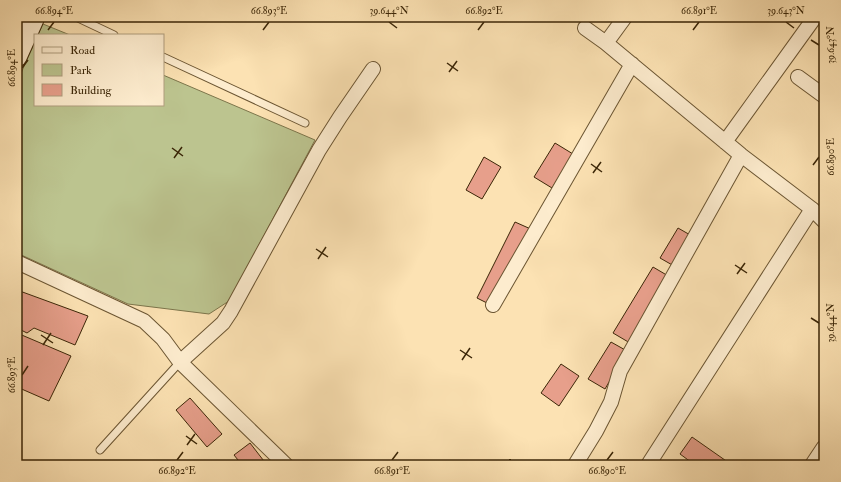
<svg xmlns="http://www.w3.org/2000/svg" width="841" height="482" viewBox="0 0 841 482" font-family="'IM FELL Double Pica',serif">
  <rect width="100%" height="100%" fill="#fce2b3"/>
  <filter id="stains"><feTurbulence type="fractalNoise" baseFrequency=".005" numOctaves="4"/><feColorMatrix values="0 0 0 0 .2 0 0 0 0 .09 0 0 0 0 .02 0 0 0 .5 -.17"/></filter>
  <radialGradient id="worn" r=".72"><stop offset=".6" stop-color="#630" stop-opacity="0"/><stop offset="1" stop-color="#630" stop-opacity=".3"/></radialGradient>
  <path fill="#bcc48f" stroke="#7c754b" d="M43 24 70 35H38Z
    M35 42V105H163V75L315 140 229 301 209 314 128 304 17 253V82Z"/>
  <path fill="#e79f8b" stroke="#3b2607" d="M555 143 573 154 552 188 534 177Z
    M484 157 501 167 482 199 466 190Z
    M515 222 533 230 495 307 477 298Z
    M678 228 692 236 674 266 660 258Z
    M653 267 670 277 630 343 613 333Z
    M17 290 88 316 75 345 34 328 27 333 17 328Z
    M17 333 71 356 49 401 17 387Z
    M611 342 627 351 605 389 588 379Z
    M561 364 579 376 559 406 541 393Z
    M190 398 222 434 207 447 176 410Z
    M692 437 732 465H695L680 454Z
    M250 443 267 465H242L234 455Z
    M510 459 516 465H504Z"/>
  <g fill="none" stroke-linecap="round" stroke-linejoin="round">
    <defs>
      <path id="lane" d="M76 17 114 35
        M163 57 305 123
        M100 450 180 362"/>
      <path id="street" d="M585 28 606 43 741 155 812 209 824 221
        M606 43 625 17
        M798 77 824 96
        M725 142 815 17
        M17 262 144 321 163 339 180 362 286 465
        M493 305 632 64
        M180 362 223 323 231 311 319 150 340 117 373 69
        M575 465 596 431 611 402 620 371 741 155
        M648 465 812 209
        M812 465 824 447"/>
      <path id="secondary" d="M17 57 35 17"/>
    </defs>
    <use href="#lane" stroke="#6b5532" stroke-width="9"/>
    <use href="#street" stroke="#6b5532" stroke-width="16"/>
    <use href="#secondary" stroke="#3b2607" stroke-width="21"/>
    <use href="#lane" stroke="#fdecce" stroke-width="7"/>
    <use href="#street" stroke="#fdecce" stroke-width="14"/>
    <use href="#secondary" stroke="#fdecce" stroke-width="19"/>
  </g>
  <path fill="none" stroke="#3b2607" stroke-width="1.5" d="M389 22 397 28M786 22 794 28M48 30 54 22M263 30 269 22M478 30 484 22M693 30 699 22M811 40 819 45M447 63 458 71M22 68 28 60M449 72 457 61M172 148 183 156M174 158 182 147M591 164 602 172M813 165 819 157M593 173 601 162M316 249 328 257M318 259 326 247M735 265 747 273M737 274 745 263M811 318 819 323M41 335 53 343M43 345 51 333M460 350 472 358M462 360 470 348M22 375 28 366M186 436 197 444M187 445 195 434M177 460 183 452M392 460 398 452M607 460 613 452"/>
  <rect width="841" height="482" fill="none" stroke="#fce2b3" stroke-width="44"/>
  <rect x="34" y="34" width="130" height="72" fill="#fdecce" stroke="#af9d7e"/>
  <rect x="42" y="47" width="20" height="6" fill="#fdecce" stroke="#af9d7e"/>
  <text x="70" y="54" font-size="12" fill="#3b2607">Road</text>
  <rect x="42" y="64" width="20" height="12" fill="#bcc48f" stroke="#af9d7e"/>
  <text x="70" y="74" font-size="12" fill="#3b2607">Park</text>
  <rect x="42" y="84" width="20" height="12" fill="#e79f8b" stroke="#af9d7e"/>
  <text x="70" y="94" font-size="12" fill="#3b2607">Building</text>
  <rect x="22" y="22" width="797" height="438" fill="none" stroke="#3b2607" stroke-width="1.5"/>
  <g font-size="10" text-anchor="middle" fill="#3b2607">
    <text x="54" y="14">66.894°E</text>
    <text x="269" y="14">66.893°E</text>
    <text x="389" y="14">39.644°N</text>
    <text x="484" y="14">66.892°E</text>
    <text x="699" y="14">66.891°E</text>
    <text x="786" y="14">39.643°N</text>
    <text transform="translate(830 45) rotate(-90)" y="4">39.643°N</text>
    <text transform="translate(11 68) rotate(-90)" y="4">66.894°E</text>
    <text transform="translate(830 157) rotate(-90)" y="4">66.890°E</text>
    <text transform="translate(830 323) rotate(-90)" y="4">39.644°N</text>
    <text transform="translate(11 375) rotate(-90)" y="4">66.893°E</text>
    <text x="177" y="474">66.892°E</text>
    <text x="392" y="474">66.891°E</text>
    <text x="607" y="474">66.890°E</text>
  </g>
  <rect width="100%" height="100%" filter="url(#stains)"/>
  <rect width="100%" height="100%" fill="url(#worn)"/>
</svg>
